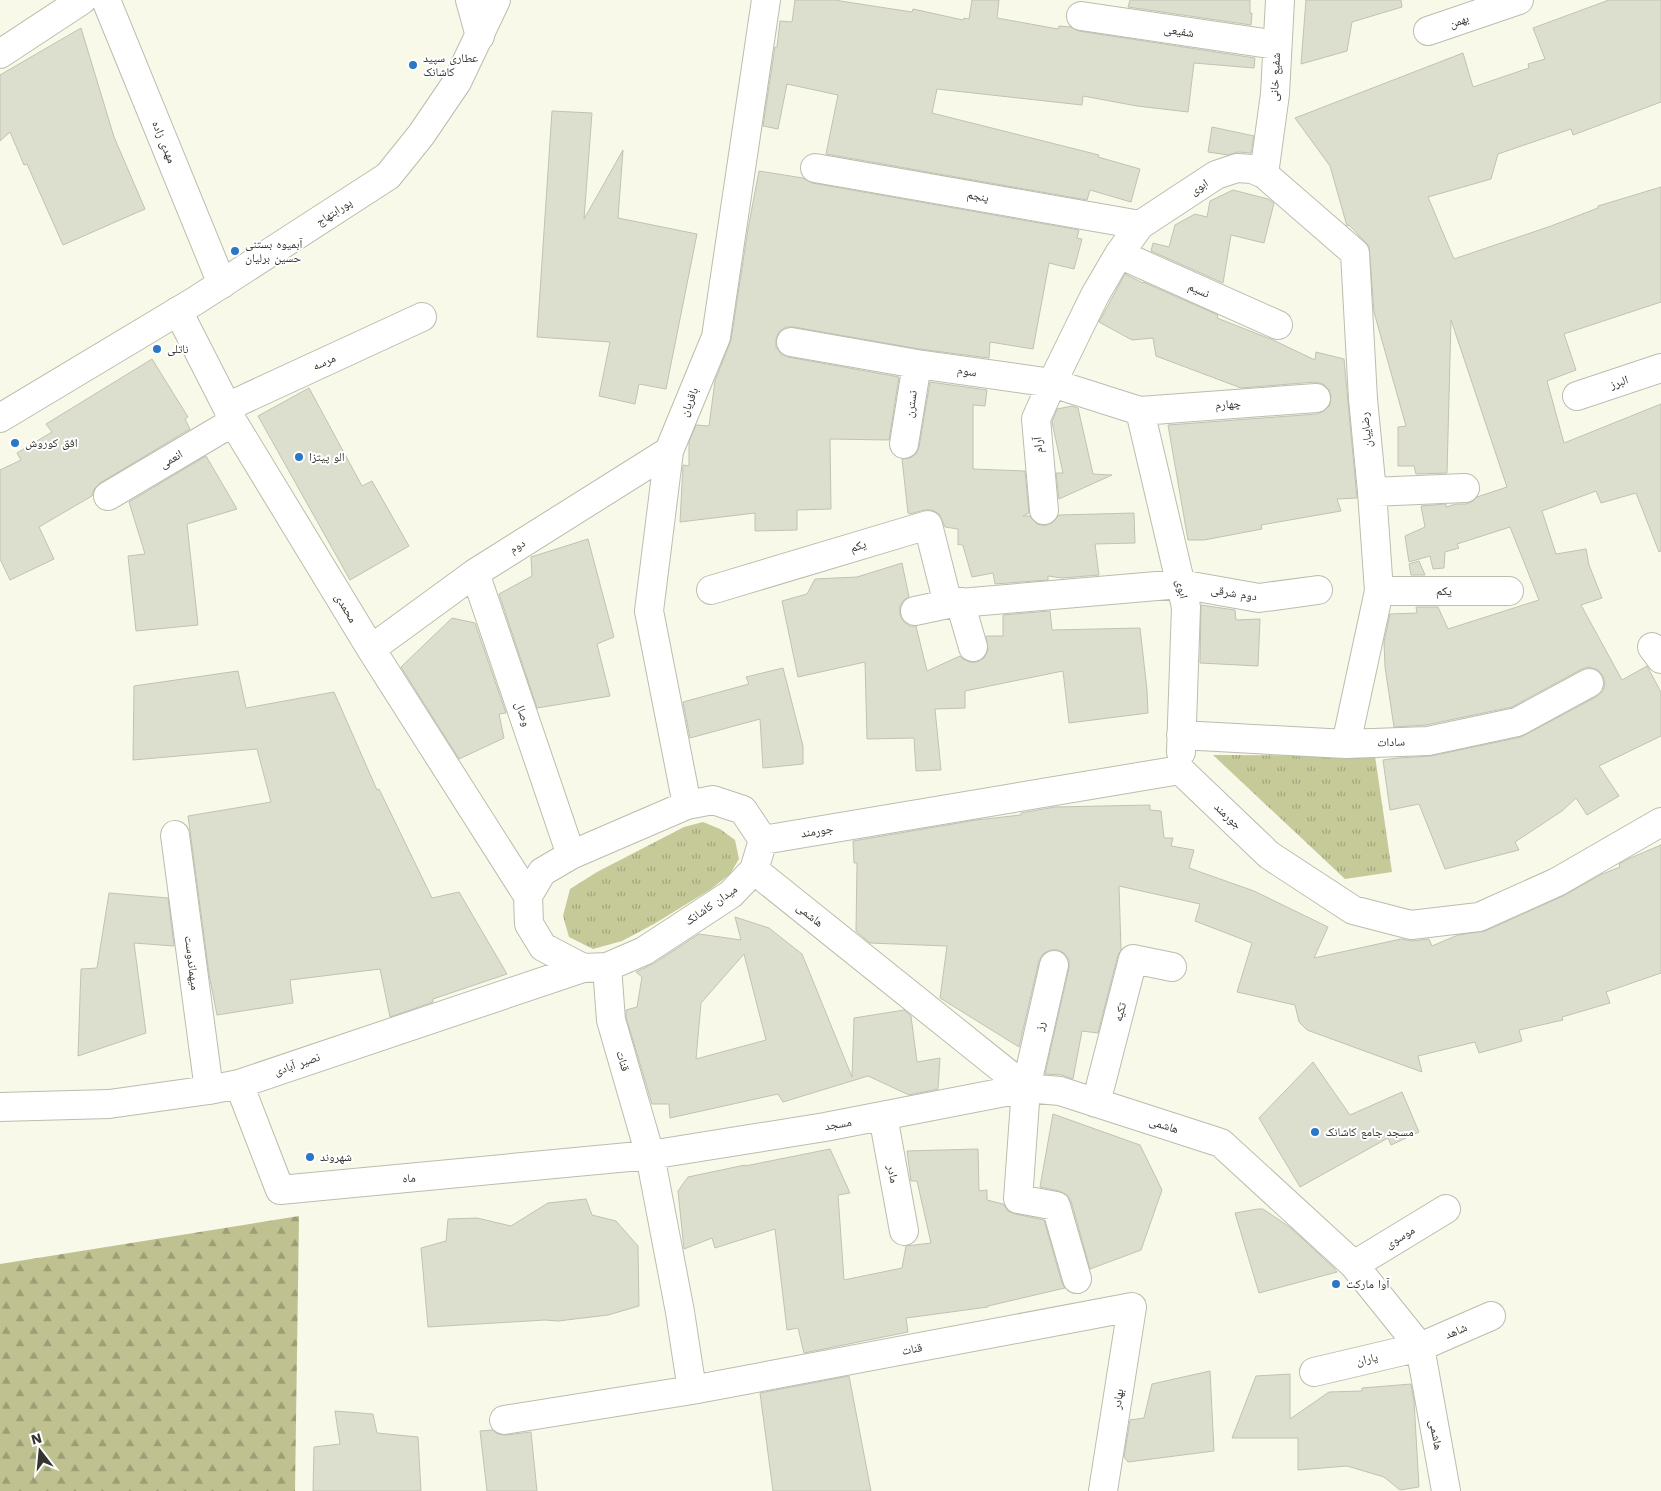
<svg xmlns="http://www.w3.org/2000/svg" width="1661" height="1491" viewBox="0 0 1661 1491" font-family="'Work Sans','Noto Naskh Arabic',sans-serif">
  <defs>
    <pattern id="grass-tufts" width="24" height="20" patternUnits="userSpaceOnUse" patternTransform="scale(1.25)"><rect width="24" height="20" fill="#c6ca99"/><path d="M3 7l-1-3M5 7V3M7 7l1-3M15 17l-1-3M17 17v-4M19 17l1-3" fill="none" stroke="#a2a57d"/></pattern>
    <pattern id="forest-firs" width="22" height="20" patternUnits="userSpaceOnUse" patternTransform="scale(1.25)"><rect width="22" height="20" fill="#bfc290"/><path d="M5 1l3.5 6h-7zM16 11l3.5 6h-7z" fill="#9c9e76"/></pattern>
  </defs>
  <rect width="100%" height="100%" fill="#f8f9e9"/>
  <path fill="url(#grass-tufts)" d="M1213 755 1375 756 1392 872 1345 879Z
    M703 822 720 829 735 840 739 859 730 874 711 889 654 924 622 941 593 949 569 937 563 916 570 889 597 872 684 827Z"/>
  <path fill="url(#forest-firs)" d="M299 1216 295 1491H0V1264Z"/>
  <path fill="#dddfce" stroke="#c1c2b3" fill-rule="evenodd" d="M795 0H834L912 12 913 9 963 20 964 18 969 19 972 0H999L997 18 1058 29 1059 26 1071 27 1079 31 1255 58 1254 68 1194 63 1188 112 1137 106 1083 96 1082 105 937 89 932 113 1099 155 1098 157 1140 169 1131 202 1090 190 1087 200 826 154 838 95 787 84 778 129 763 126 775 47H777L780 21 792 22Z
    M1130 0H1250V13H1252L1251 25 1128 7Z
    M1306 0H1401L1402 7 1352 22 1347 51 1301 64Z
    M1609 0H1661V102L1573 135 1571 129 1498 154 1491 179 1428 197 1454 259 1551 226 1598 208V206L1661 187V302L1564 334 1576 370 1547 381 1564 443 1661 404V551L1659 552 1636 493 1601 503 1596 491 1542 511 1556 554 1586 549 1589 565 1602 598 1581 605 1622 680 1647 666 1648 668 1661 692V736L1599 766 1619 796 1587 815 1576 798 1562 811 1515 842 1519 850 1445 869 1419 804 1390 810 1383 760 1398 758 1431 756 1521 737 1596 697 1603 691 1605 683 1603 676 1598 670 1589 667 1582 669 1512 707 1426 725 1394 727 1385 667 1384 642 1390 614 1417 613 1416 607H1438L1448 629 1539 600 1510 527 1457 544 1459 548 1445 552 1444 568 1433 569 1430 556 1409 562 1405 536 1425 527 1421 506 1446 504V507L1456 504H1466L1473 501 1477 497 1507 487 1451 320 1447 473 1416 474 1414 466H1398V427L1406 426 1374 312 1369 246 1349 225 1347 226 1330 166 1295 118 1463 53 1473 87 1529 68 1528 64 1545 59 1533 28Z
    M81 28 114 137 145 209 63 245 27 164 24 165 10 132 0 141V75Z
    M552 111 592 113 584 219 623 150 618 218 697 234 666 389 639 384 635 404 599 396 610 342 537 337Z
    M1212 127 1254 136 1251 153 1238 152 1228 155 1208 152Z
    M759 171 803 178 812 183 1079 230 1077 238 1082 239 1074 269 1049 263 1033 349 990 342 989 358 919 349 794 327H786L779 332 776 339V347L781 354 788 357 899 377 889 440 830 439 831 509 797 510V530L755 531V513L680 522 683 465 689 466V442L696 425 709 426 715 381 731 340 748 229Z
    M1233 190 1268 199 1274 203 1264 243 1231 235 1223 283 1151 251 1153 243 1169 247 1175 225 1195 214 1207 217 1210 201Z
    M1125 274 1143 283V282L1218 315 1217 318 1273 340 1315 360 1316 352 1344 359 1357 498 1337 499 1341 511 1261 525 1262 529 1204 540H1188L1168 425 1317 414 1324 411 1330 405 1331 396 1329 390 1323 384 1315 382 1241 388 1156 356 1153 338 1132 340 1099 322Z
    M152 359 188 417 185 419 190 429 100 483 94 489 92 496 39 527 54 559 10 580 0 559V470L21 460 17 453 52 432 46 424Z
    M930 382 987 390 985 406 973 405V469L1025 471 1029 513 1023 516H1030L1032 519 1037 524 1045 526 1053 522 1059 515 1134 513 1135 543 1095 544 1099 575 1062 578 1048 576V580L995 584 993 573 972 577 963 546 960 544 958 545V529L945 527 939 514 932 510H924L910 514 908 513 902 459 910 458 916 454 919 447Z
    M309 388 362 486 372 481 409 546 350 580 258 416Z
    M1072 406 1078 408 1093 474 1112 475 1059 499 1056 473H1063L1052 422 1057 409Z
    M206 456 237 509 187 524 198 625 136 631 128 556 145 554 129 502Z
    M588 539 614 637 597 644 610 696 537 708 499 594 532 576 531 557Z
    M1419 561 1425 575H1411L1409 564Z
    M902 563 909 597 904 600 900 606V615L904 622 910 626H916L927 671 960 656 963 659 970 662H977L984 658 988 650 986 636H1003V615L1050 611 1052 630 1140 628 1147 690 1148 713 1069 723 1063 671 965 691V708L935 709 941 770 916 771 914 738 867 739 865 662 798 677 782 601 807 594 815 579 857 577Z
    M1201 605 1235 610 1236 620 1260 619 1258 666 1200 663Z
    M452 618 475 623 506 713 499 714 504 738 459 759 401 667Z
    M783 668 803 746V764L763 768 760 719 690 738 683 702 749 684 746 677Z
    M238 671 246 708 334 692 377 790 379 789 432 898 459 892 507 974 433 999V1002L390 1017 380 969 290 980 293 1003 217 1015 209 974 188 816 271 802 257 749 133 760 134 686Z
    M1150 805V810L1161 811 1164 838H1173L1171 846 1194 850 1189 868 1254 891 1328 927 1314 958 1401 939 1412 941 1429 939 1432 946 1458 935 1485 931 1563 896 1600 875 1620 867 1619 864 1628 859 1661 845V973L1606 992 1610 1003 1562 1017 1563 1020 1519 1030 1522 1041 1479 1053 1475 1042 1418 1056 1422 1072 1307 1030 1299 1022 1295 1005 1237 992 1252 943 1195 921 1200 904 1119 886 1121 950 1118 955 1098 1033 1082 1031 1073 1079 1062 1075 1045 1074 1069 968V960L1064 953 1058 950H1050L1043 954 1039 961 1019 1047 940 998 947 946 870 943 856 931 857 863H854L853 841 976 820 1021 815V813L1055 807Z
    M109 893 168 898 174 946 134 943 146 1033 78 1056 81 969 97 968Z
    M735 917 769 928 802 954 852 1077 854 1018 904 1010 911 1016 917 1062 940 1058 938 1089 909 1095 868 1076 783 1102 778 1094 670 1118 669 1104H652L626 1017V1010L637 1007 642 977 636 972 653 964 699 934 741 940ZM744 954 766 1040 696 1059 701 1003Z
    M1313 1062 1350 1115 1402 1092 1419 1132 1391 1145 1388 1138 1300 1187 1259 1118Z
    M1053 1114 1140 1145 1162 1190 1141 1250 1090 1269 1071 1201 1067 1195 1059 1191 1040 1187Z
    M830 1149 850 1193 838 1195 844 1280 902 1268 906 1246 931 1243 917 1181H911L907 1151 978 1149 979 1191 987 1190V1200L1003 1204 1008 1211 1015 1214 1044 1220 1062 1283 1065 1288 988 1306V1307L906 1318 908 1332 804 1353 798 1328 787 1330 775 1229 715 1248 712 1238 684 1249 678 1191 688 1177 745 1165V1166Z
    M586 1199 592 1215 616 1221 638 1246 639 1306 608 1315 558 1321 545 1320 428 1327 421 1248 446 1241 448 1219 477 1218 511 1226 548 1203Z
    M1258 1209H1263L1291 1228 1334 1268 1337 1272 1259 1293 1235 1213Z
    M1210 1371 1214 1451 1128 1462 1124 1457 1130 1420 1144 1418 1152 1384Z
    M1290 1374V1419L1329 1392 1362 1391V1388L1411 1384 1414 1401 1419 1487 1400 1490 1384 1477 1347 1466 1298 1470V1438H1232L1256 1376Z
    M849 1376 871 1491H773L760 1393Z
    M335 1411 373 1414 377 1433 418 1437 421 1491H313L314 1447 340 1444Z
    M492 1430 498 1434 506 1435 531 1432 537 1491H487L480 1431Z"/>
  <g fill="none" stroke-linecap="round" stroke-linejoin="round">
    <defs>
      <path id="minor" d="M106 0 222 284
        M470 0 480 36
        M1280 0 1275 94 1264 174 1355 253 1363 399 1372 492 1379 591 1346 744
        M1081 16 1277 45
        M1428 31 1519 0
        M0 54 82 0
        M815 168 1140 225
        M1119 254 1278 325
        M178 311 227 407 233 422 371 649 528 896
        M791 342 917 364 1052 383 1140 411 1316 398
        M1577 396 1661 368
        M227 407 422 317
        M1140 411 1186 607 1181 752
        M904 444 917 364
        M1372 492 1465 488
        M108 496 233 422
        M1044 510 1036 419 1052 383 1095 295 1119 254 1140 225 1216 175 1237 168 1252 169 1264 174
        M475 573 571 855
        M711 590 928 525 948 604
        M1379 591H1509
        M960 602 973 647
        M915 611 948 604 1180 584 1259 598 1318 590
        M1652 647 1661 659
        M371 649 475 573 669 451
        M1181 735 1346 744 1428 741 1517 722 1589 683
        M713 800 743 810 763 840 754 870 731 894 644 951 607 967 583 968 543 947 529 924 528 896 542 872 571 855 687 805Z
        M687 805 649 611 669 451 716 337 766 0
        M175 835 209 1090
        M763 840 1180 770 1269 855 1353 910 1411 925 1479 917 1557 882 1661 822
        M754 870 1026 1088 1060 1091 1221 1143 1354 1265 1420 1347 1446 1491
        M1054 965 1026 1088 1018 1199 1056 1206 1077 1279
        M607 967 611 1020 650 1155 680 1312 692 1390 1132 1307 1103 1491
        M239 1084 280 1190 650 1155 825 1127 1026 1088
        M1096 1103 1133 959 1172 967
        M0 1107 109 1104 209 1090 239 1084 583 968
        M883 1116 904 1231
        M1354 1265 1446 1209
        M1314 1372 1420 1347 1491 1316
        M504 1420 692 1390"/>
      <path id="major" d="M0 418 195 301 388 176 421 135 457 82 496 0"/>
    </defs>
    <use href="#minor" stroke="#bbbdad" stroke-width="30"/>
    <use href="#major" stroke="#bbbdad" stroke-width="30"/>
    <use href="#minor" stroke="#fff" stroke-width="28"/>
    <use href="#major" stroke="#fff" stroke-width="28"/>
  </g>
  <g fill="#2b76c6" stroke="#fff" stroke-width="2">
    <circle cx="413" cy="65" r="5"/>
    <circle cx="235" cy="251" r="5"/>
    <circle cx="157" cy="349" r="5"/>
    <circle cx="15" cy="443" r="5"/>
    <circle cx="299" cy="457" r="5"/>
    <circle cx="1315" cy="1132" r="5"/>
    <circle cx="310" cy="1157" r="5"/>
    <circle cx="1336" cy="1284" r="5"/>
  </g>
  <g text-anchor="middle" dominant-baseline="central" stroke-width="4" stroke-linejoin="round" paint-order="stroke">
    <g font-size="12" fill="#34352f" stroke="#fff">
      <text transform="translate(1459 21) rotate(-19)">بهمن</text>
      <text transform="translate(1179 31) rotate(8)">شفیعی</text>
      <text transform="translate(1275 77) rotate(-87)">شفیع خانی</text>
      <text transform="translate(164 142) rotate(68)">مهدی زاده</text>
      <text transform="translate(1199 187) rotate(-33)">ابوی</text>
      <text transform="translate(978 196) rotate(10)">پنجم</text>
      <text transform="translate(334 212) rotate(-33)">پورابتهاج</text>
      <text transform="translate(1199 290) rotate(24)">نسیم</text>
      <text transform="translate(324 362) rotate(-25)">مرسه</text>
      <text transform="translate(967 371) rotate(8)">سوم</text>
      <text transform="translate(1619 382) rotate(-18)">البرز</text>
      <text transform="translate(689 402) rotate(-68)">باقریان</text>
      <text transform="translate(911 404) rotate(-81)">نسترن</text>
      <text transform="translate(1228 404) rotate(-4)">چهارم</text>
      <text transform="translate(1366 430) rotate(-96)">رضاییان</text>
      <text transform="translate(1038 445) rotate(-95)">آرام</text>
      <text transform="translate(171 459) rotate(-30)">انعمی</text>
      <text transform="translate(517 546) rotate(-32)">دوم</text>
      <text transform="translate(858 546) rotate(-18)">یکم</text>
      <text transform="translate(1182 589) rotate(77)">ابوی</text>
      <text x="1444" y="591">یکم</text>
      <text transform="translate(1234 593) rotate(9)">دوم شرقی</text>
      <text transform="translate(346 608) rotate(59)">محمدی</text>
      <text transform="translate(523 714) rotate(71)">وصال</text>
      <text transform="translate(1391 742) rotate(-2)">سادات</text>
      <text transform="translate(1228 816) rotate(43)">جورمند</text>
      <text transform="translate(817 831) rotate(-9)">جورمند</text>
      <text transform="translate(711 905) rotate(-35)">میدان کاشانک</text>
      <text transform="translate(810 915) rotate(39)">هاشمی</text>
      <text transform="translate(192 963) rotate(83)">میهماندوست</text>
      <text transform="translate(1120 1012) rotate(-76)">تکیه</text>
      <text transform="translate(1040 1026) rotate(-77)">رز</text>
      <text transform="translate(623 1061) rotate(74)">قنات</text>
      <text transform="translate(297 1064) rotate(-19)">نصیر آبادی</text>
      <text transform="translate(838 1124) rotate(-10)">مسجد</text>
      <text transform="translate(1164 1125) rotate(18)">هاشمی</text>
      <text transform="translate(893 1174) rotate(80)">مادر</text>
      <text transform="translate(409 1178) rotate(-5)">ماه</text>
      <text transform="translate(1400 1237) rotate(-31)">موسوی</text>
      <text transform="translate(1456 1331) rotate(-23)">شاهد</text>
      <text transform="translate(912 1349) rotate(-11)">قنات</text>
      <text transform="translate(1367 1359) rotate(-13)">یاران</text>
      <text transform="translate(1118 1399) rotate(-81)">بهادر</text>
      <text transform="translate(1436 1435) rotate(80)">هاشمی</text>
    </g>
    <g font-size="12" fill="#34352f" stroke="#fff" text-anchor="start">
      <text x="423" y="58">عطاری سپید<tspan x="423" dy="14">کاشانک</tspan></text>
      <text x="245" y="244">آبمیوه بستنی<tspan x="245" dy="14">حسین برلیان</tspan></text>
      <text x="167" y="349">ناتلی</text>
      <text x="25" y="443">افق کوروش</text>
      <text x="309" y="457">الو پیتزا</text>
      <text x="1325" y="1132">مسجد جامع کاشانک</text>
      <text x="320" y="1157">شهروند</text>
      <text x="1346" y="1284">آوا مارکت</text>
    </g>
  </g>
  <g transform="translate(40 1451) rotate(344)" stroke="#ffffff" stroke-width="4" paint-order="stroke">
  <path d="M0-4L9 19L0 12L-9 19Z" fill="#34352f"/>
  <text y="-8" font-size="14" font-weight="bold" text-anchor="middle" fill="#34352f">N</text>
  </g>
</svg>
